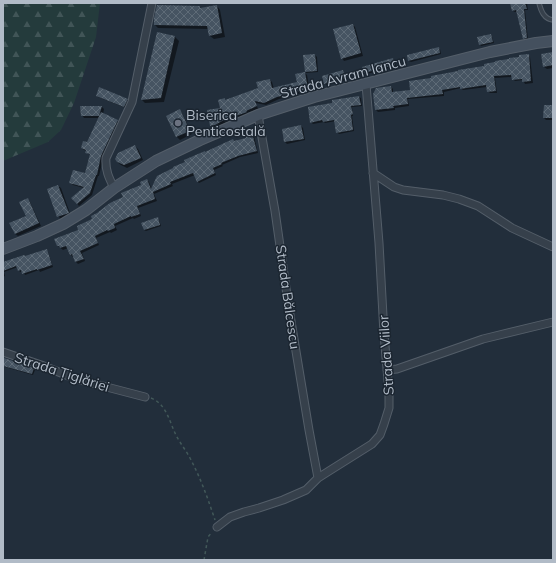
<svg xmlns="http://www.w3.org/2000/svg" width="556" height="563" viewBox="0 0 556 563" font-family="Mulish,sans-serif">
  <defs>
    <pattern id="forest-firs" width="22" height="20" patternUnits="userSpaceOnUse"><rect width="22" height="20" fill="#243b3c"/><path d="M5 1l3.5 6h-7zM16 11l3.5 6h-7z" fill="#415557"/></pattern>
    <pattern id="building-cross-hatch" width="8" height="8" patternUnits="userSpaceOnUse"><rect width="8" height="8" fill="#465462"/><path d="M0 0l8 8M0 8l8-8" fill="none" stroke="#5e6b77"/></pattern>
  </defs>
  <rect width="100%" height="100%" fill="#222e3b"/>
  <path fill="url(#forest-firs)" d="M3 3H100L96 37 74 103 61 130 48 142 3 161Z"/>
  <path fill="#0007" d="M511 3H527L528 10H525L528 40H525L524 38 518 12H515L513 11Z
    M217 6 220 10 225 37 214 39 210 36 209 29 158 28 155 25 199 7 202 9Z
    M353 25 355 27 363 56 344 61 342 58Z
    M157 33 175 37 179 41 164 102 145 103 142 100Z
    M491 35 492 37 494 43 481 46 480 44Z
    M438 48 440 49 441 54 411 62 409 61 408 56Z
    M553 53V68L547 69 544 67Z
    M315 55 317 57 318 72 305 73 307 75 310 91 279 99 266 105 256 103 258 109 247 113 248 114 239 118 238 116 217 127 213 128 211 126 209 111 221 109 225 101 259 89 270 80 272 82 274 89 298 83 296 75 306 73 304 56Z
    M528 55 530 57 533 83 525 84 523 80 515 81 513 79 512 77 495 78 497 93H490L488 91 487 87 463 90 461 88 444 92V96L408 99 409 106 395 108V110L378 112 376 110 374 94 391 87 393 89V93L411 91 485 67Z
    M393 59 395 61 396 66 367 74 365 73Z
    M343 71 344 73 346 80 327 85 325 84Z
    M97 95 127 99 129 101 126 108 98 97Z
    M359 97 361 98 362 106 352 107 353 116H352L354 131 339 134 337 132 336 121 325 123 324 122 313 124 311 122 333 104Z
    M553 106V120H546L544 118Z
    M81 107H102L104 109 103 114 117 121 119 123 103 159 99 176H98L92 195 79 206 73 198 84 188 73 185 70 182 85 175 91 155 86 152 87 151 84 150 82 148 87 143 100 118H84L82 115Z
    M180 111 182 113 192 134 180 140 177 137 168 116Z
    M301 126 303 128 305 140 287 144 285 142 283 129Z
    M252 134 254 136 258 153 240 157 222 165 223 166 214 170 216 175 199 183 197 181 195 175 172 184 173 186 154 194 157 201 138 208 141 216 134 219 133 218 115 226 117 230 111 233 110 232 96 238 99 245 82 253 85 261 78 264 76 262 74 256 73 257 71 255 68 248 63 250 58 246 124 197 142 185 147 180 149 182 152 190 234 142 247 139Z
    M135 146 138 149 143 160 127 168 121 165 117 162Z
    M58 186 61 188 71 216 61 219 58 216Z
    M28 199 30 202 41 226 18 236 15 234 27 216Z
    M157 218 159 220 161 226 146 231 144 230Z
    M47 250 48 252 53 267 40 272 39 270 25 275 23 271 20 272 19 270 18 267 4 272 5 276 3 277V263Z
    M5 359 33 369 35 370 33 375 5 367 3 365Z"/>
  <path fill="url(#building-cross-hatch)" d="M510 3H525L527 9H524L527 38 523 39 516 10 512 11Z
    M157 5 200 6V8L217 5 222 33 209 36 207 26 154 25V18Z
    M353 24 361 53 341 59 333 29Z
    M157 32 175 36 161 98 141 100Z
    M491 34 493 42 479 45 477 37Z
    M439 47 440 53 408 61 407 55Z
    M553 52V65L543 67 541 54Z
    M315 54 317 71 305 72 303 55Z
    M529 54 531 81 522 82V79L512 80 511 75 494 76 496 91 487 92 486 85 460 89V87L442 90 443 94 407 98 408 104 393 106 394 108 375 110 373 94 376 88 391 86 392 92 410 90 409 81 431 78V76L458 71V70L484 66V64L495 62V61L509 59V58L519 57V55Z
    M393 58 395 65 364 73 362 67Z
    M343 70 345 78 324 84 322 76Z
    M305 72 308 89 277 97 264 103 255 101 257 106 246 111 247 112 236 116 235 114 215 125 210 126 207 110 220 108 218 100 225 98V100L258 88 256 82 270 79 272 88 297 82 295 74Z
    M99 87 128 99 124 107 96 96Z
    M359 96 361 105 351 106 353 114 351 115 353 130 336 133 334 120 323 122 322 120 310 123 308 107 332 103V100Z
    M544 105H553V118H543Z
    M80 106H102L99 116H81Z
    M180 109 190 131 176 137 166 116Z
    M101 112 118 120 101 156 97 175H96L90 193 77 204 71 198 84 187 69 183 73 170 85 173 90 154 85 153 86 150 81 148 83 141 87 142Z
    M301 125 304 139 284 142 282 129Z
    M252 133 257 151 238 156 221 163 222 164 213 168 215 173 197 182 193 173 170 182 171 184 153 192 155 199 137 206 140 214 131 217V216L114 224 115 228 108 231 107 230 95 236 98 243 80 251 84 259 75 262 72 254 70 255 66 246 60 248 59 246H57L54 239 78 230 77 226 92 219 91 216 97 213 110 203 123 197 121 193 141 185 140 182 147 179 151 189 157 176 173 168V167L185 162 184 160 205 151V152L233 139 234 141 246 138 245 135Z
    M135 145 141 158 124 165 117 162 115 159 118 153Z
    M58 185 69 213 57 217 47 189Z
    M28 198 39 223 15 234 9 223 26 216 19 202Z
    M158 217 160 225 144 230 141 223Z
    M47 249 52 265 37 270V269L22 274 21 270 18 271 16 266 3 271V262L24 255 25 256Z
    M4 358 34 368 32 374 3 366Z"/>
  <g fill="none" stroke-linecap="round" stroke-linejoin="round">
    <defs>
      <path id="service" d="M539 3C541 11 544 19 553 20"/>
      <path id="minor" d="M258 115 275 211 289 309 309 430 318 478
        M373 173 394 187 403 190 443 195 459 199 478 206 512 228 553 247
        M114 188C109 178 105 170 106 158L132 102 152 3
        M3 352 41 365 76 379 145 397
        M387 370 397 369 483 339 553 322
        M217 527 230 517 244 512 259 508 283 500 306 490 318 478 329 471 372 444 380 435 384 424 389 408V392L384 334 379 243 366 84"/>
      <path id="secondary" d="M3 249 37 236 63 224 86 210 114 188 156 161 200 140 258 115 314 97 490 52 536 43 553 41"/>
    </defs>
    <use href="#service" stroke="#545e69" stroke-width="5.5"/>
    <use href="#minor" stroke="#545e69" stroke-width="9"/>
    <use href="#secondary" stroke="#545e69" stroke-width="12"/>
    <path stroke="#425859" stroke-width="1.5" stroke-dasharray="3 3" stroke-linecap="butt" d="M151 398C166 404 169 420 175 433 179 442 186 450 191 460 201 479 208 499 215 520
      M204 560 208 537 212 532"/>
    <use href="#service" stroke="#36404b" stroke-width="3.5"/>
    <use href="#minor" stroke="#36404b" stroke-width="7"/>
    <use href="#secondary" stroke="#44505e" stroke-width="10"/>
  </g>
  <circle fill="#6b7280" stroke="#1b2530" stroke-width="1.5" cx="178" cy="123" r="4"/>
  <g text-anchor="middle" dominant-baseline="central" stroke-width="3" stroke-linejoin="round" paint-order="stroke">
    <g font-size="14" fill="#b1bbc7" stroke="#1b2530">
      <text transform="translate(343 77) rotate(-15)">Strada Avram Iancu</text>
      <text transform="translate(288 297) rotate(82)">Strada Bălcescu</text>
      <text transform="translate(386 355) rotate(-94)">Strada Viilor</text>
      <text transform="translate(62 372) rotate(18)">Strada Țiglăriei</text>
    </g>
    <g font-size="14" fill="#b1bbc7" stroke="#1b2530" text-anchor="start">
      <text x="186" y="115">Biserica<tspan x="186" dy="16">Penticostală</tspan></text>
    </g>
  </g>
  <rect width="556" height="563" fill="none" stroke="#b1bbc7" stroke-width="8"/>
</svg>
